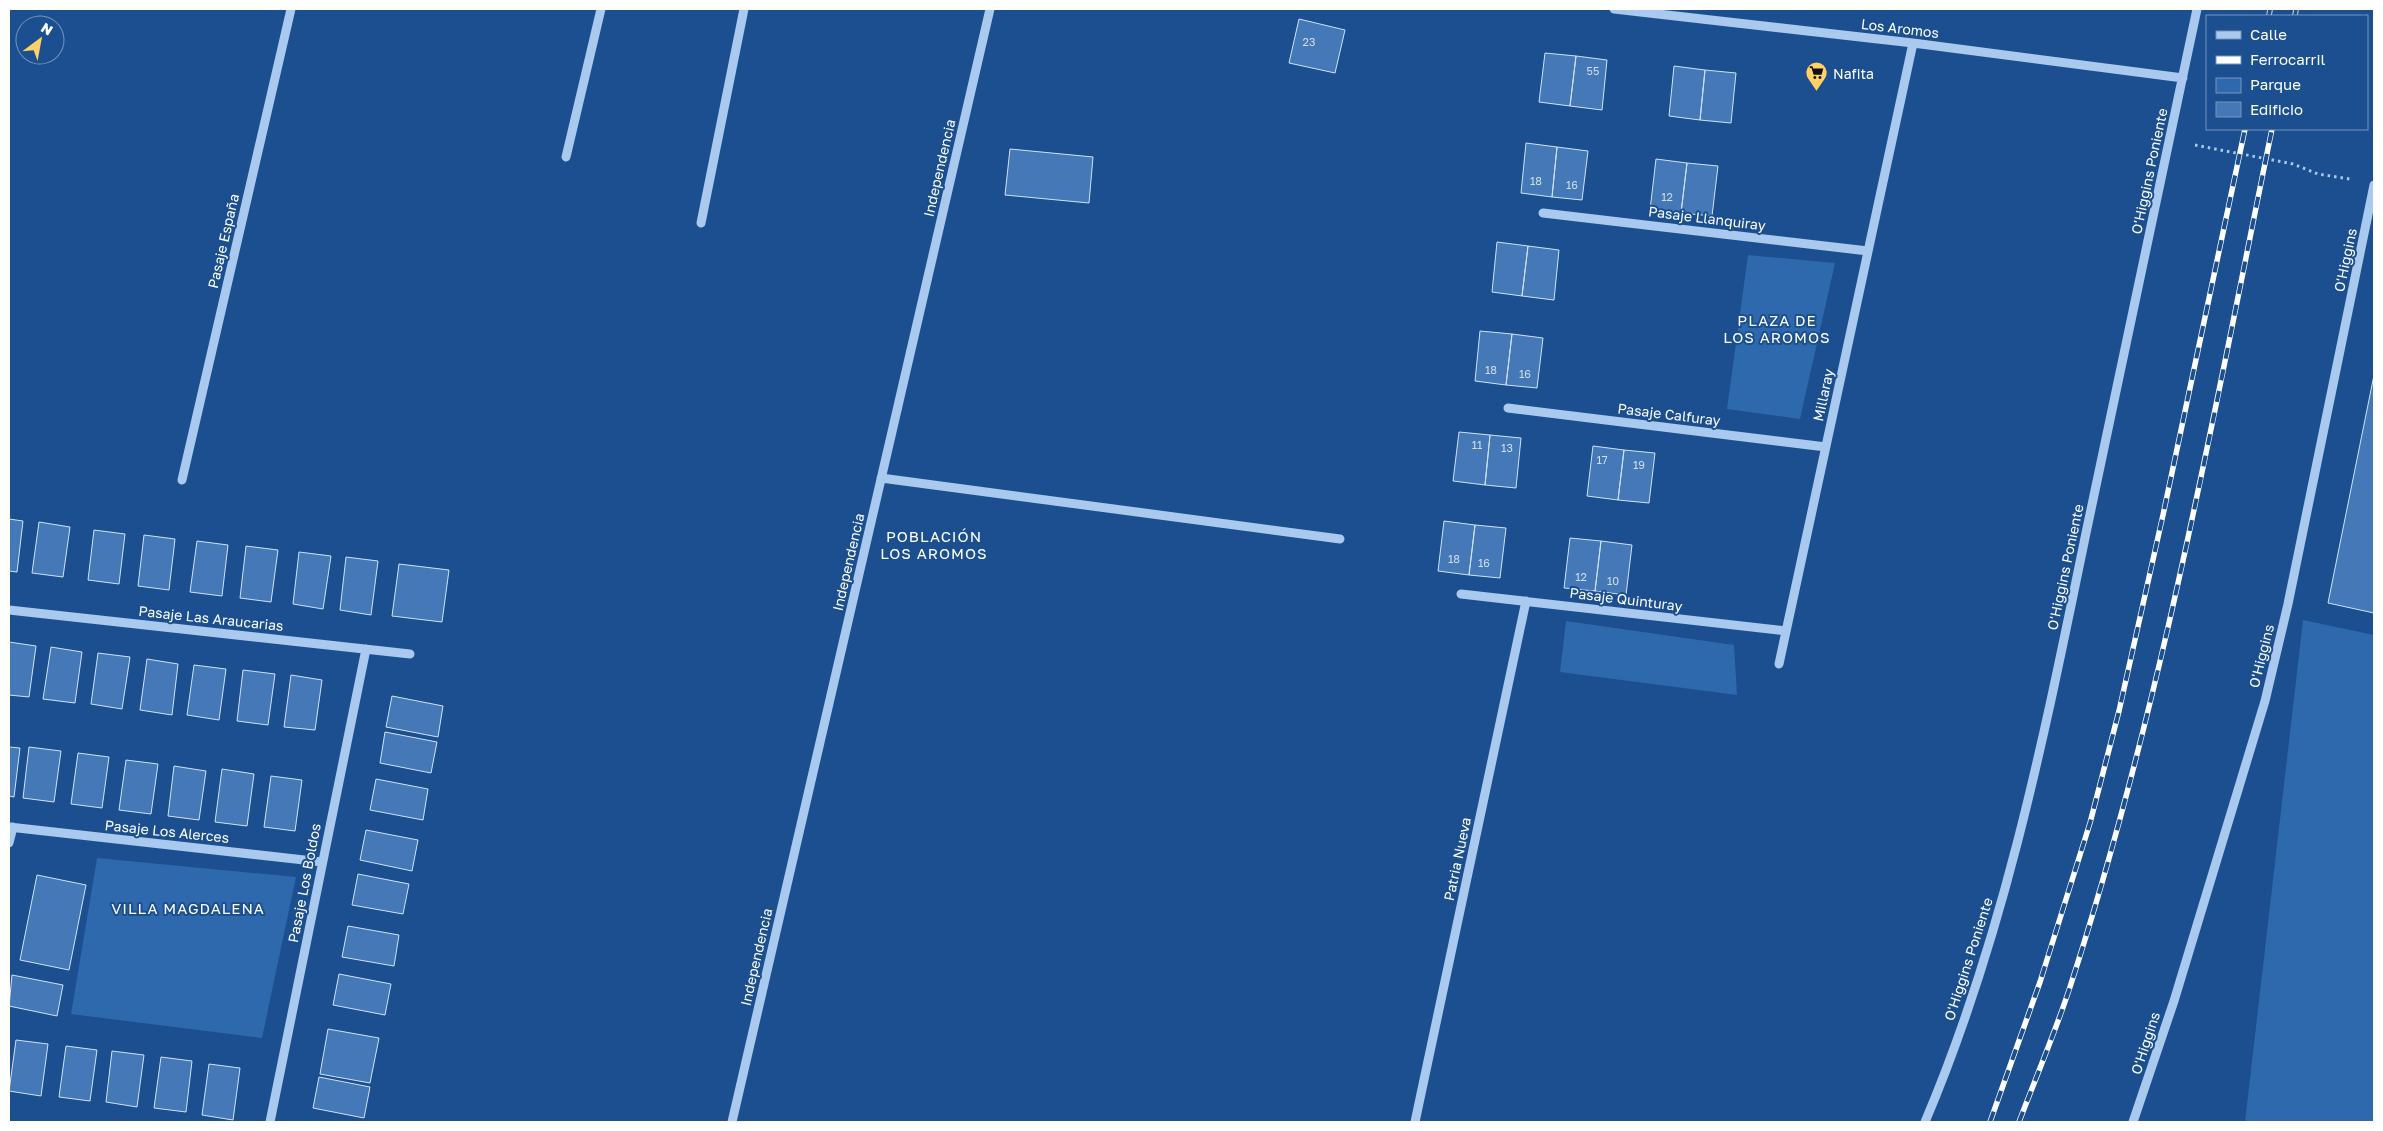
<svg xmlns="http://www.w3.org/2000/svg" width="2383" height="1131" viewBox="0 0 2383 1131" font-family="'Golos Text',sans-serif">
  <rect width="100%" height="100%" fill="#1b4f8f"/>
  <path fill="#2e69ad" d="M1748 255 1835 263 1800 419 1727 409Z
    M2303 620 2374 635V1122H2245Z
    M1566 621 1734 645 1737 695 1560 672Z
    M97 858 296 877 262 1038 71 1014Z"/>
  <path fill="#4478b7" stroke="#cfe3fa" d="M1299 19 1345 30 1335 73 1289 63Z
    M1545 53 1576 56 1570 106 1539 102Z
    M1576 56 1607 60 1602 110 1570 106Z
    M1674 66 1705 70 1700 120 1669 116Z
    M1705 70 1736 73 1731 123 1700 120Z
    M1526 143 1557 147 1552 197 1521 193Z
    M1557 147 1588 151 1582 200 1552 197Z
    M1010 149 1093 157 1089 203 1005 195Z
    M1656 159 1687 163 1681 213 1650 210Z
    M1687 163 1718 166 1712 216 1681 213Z
    M1497 242 1528 246 1522 296 1492 292Z
    M1528 246 1559 250 1554 300 1522 296Z
    M1480 331 1512 334 1506 385 1475 381Z
    M1512 334 1543 338 1537 388 1506 385Z
    M2374 375V613L2328 603Z
    M1459 432 1490 435 1485 485 1453 481Z
    M1490 435 1521 438 1516 488 1485 485Z
    M1593 446 1624 450 1618 500 1587 496Z
    M1624 450 1655 453 1649 503 1618 500Z
    M9 519 23 521 17 572 9 571Z
    M1444 521 1475 525 1469 575 1438 571Z
    M39 522 70 527 63 577 32 573Z
    M1475 525 1506 528 1500 578 1469 575Z
    M94 530 125 534 119 584 88 580Z
    M144 535 175 539 169 590 138 586Z
    M1570 538 1601 541 1595 591 1564 588Z
    M197 541 228 545 222 596 190 592Z
    M1601 541 1632 545 1626 595 1595 591Z
    M246 546 278 550 271 602 240 598Z
    M299 552 331 556 323 609 293 604Z
    M346 557 378 561 371 615 340 610Z
    M399 564 449 570 442 622 392 616Z
    M9 642 36 646 29 697 9 695Z
    M51 647 82 652 75 703 43 699Z
    M98 653 130 657 122 709 91 704Z
    M147 659 178 664 172 715 140 710Z
    M194 665 226 669 219 720 187 715Z
    M243 670 275 674 268 725 237 721Z
    M291 675 322 680 315 730 284 727Z
    M392 696 443 706 438 737 386 727Z
    M385 732 437 742 431 773 380 763Z
    M9 747 20 748 14 797 9 796Z
    M29 747 61 751 54 802 23 798Z
    M78 753 109 757 102 808 71 804Z
    M126 760 158 764 151 814 119 810Z
    M174 766 206 771 199 820 168 816Z
    M222 769 254 774 247 826 215 822Z
    M271 776 302 780 295 831 264 827Z
    M376 779 428 789 423 820 370 810Z
    M366 830 418 840 412 871 360 860Z
    M358 874 409 884 403 914 352 905Z
    M37 875 86 885 69 970 20 960Z
    M348 926 399 935 394 966 342 957Z
    M339 974 391 984 385 1015 333 1005Z
    M12 975 63 985 57 1016 9 1006Z
    M328 1029 379 1038 370 1083 320 1074Z
    M16 1040 48 1044 41 1096 9 1091Z
    M66 1046 97 1050 90 1101 59 1097Z
    M112 1051 144 1055 137 1107 106 1102Z
    M161 1057 192 1061 186 1112 154 1108Z
    M209 1064 240 1068 233 1120 202 1115Z
    M319 1077 370 1087 364 1118 313 1108Z"/>
  <g fill="none" stroke-linecap="round" stroke-linejoin="round">
    <path stroke="#a9c9ee" stroke-width="3" stroke-dasharray="2.5 4" stroke-linecap="butt" d="M2195 145 2293 164 2318 174 2350 179"/>
    <path stroke="#a9c9ee" stroke-width="9" d="M1614 9 1913 43 2183 78
      M566 157 601 9
      M1543 213 1868 251
      M701 223 744 9
      M1508 408 1826 447
      M881 478 1340 539
      M182 480 291 9
      M1461 594 1786 631
      M9 610 410 654
      M1779 664 1913 43
      M9 827 322 862
      M9 843 13 827
      M270 1122 366 649
      M732 1122 990 9
      M1415 1122 1526 601
      M1925 1122C2005 934 2045 732 2086 533 2122 358 2161 184 2197 9
      M2133 1122 2174 1001 2265 701 2288 604 2374 185"/>
    <defs>
      <path id="rail" d="M2269 16 2270 9
        M2295 16 2296 9
        M1990 1122 2040 982 2090 823 2119 711 2163 515 2245 129
        M2019 1122C2036 1077 2055 1033 2070 987 2161 707 2213 417 2272 129"/>
    </defs>
    <use href="#rail" stroke="#fff" stroke-width="5.5"/>
    <use href="#rail" stroke="#1b4f8f" stroke-width="4" stroke-dasharray="11" stroke-linecap="butt"/>
  </g>
  <defs>
    <symbol id="supermarket-pin" viewBox="-11 -11 22 30"><path d="M0 17L-7.5 6A9.5 9.5 0 1 1 7.5 6Z" fill="#ffd166" stroke="#1b4f8f"/><path d="M-6-5.5h2.5l.6 2H6L4.5 2H-2.5L-4.4-4H-6ZM-1.5 3.2a1.3 1.3 0 1 0 .1 0ZM3 3.2a1.3 1.3 0 1 0 .1 0Z" fill="#111"/></symbol>
  </defs>
  <g fill-rule="evenodd">
    <use href="#supermarket-pin" x="1804" y="60" width="25" height="34"/>
  </g>
  <g text-anchor="middle" dominant-baseline="central" stroke-width="4" stroke-linejoin="round" paint-order="stroke">
    <g font-size="11" fill="#d0dded">
      <text x="1309" y="41">23</text>
      <text x="1593" y="70">55</text>
      <text x="1536" y="180">18</text>
      <text x="1572" y="184">16</text>
      <text x="1667" y="196">12</text>
      <text x="1491" y="369">18</text>
      <text x="1525" y="373">16</text>
      <text x="1477" y="444">11</text>
      <text x="1507" y="447">13</text>
      <text x="1602" y="459">17</text>
      <text x="1639" y="464">19</text>
      <text x="1454" y="558">18</text>
      <text x="1484" y="562">16</text>
      <text x="1581" y="576">12</text>
      <text x="1613" y="580">10</text>
    </g>
    <g font-size="14" fill="#fff" stroke="#1b4f8f">
      <text transform="translate(1900 28) rotate(7)">Los Aromos</text>
      <text transform="translate(939 168) rotate(-77)">Independencia</text>
      <text transform="translate(2149 171) rotate(-78)">O'Higgins Poniente</text>
      <text transform="translate(1707 218) rotate(7)">Pasaje Llanquiray</text>
      <text transform="translate(223 241) rotate(-77)">Pasaje España</text>
      <text transform="translate(2345 260) rotate(-78)">O'Higgins</text>
      <text transform="translate(1823 395) rotate(-78)">Millaray</text>
      <text transform="translate(1669 414) rotate(7)">Pasaje Calfuray</text>
      <text transform="translate(848 562) rotate(-77)">Independencia</text>
      <text transform="translate(2065 567) rotate(-78)">O'Higgins Poniente</text>
      <text transform="translate(1626 599) rotate(7)">Pasaje Quinturay</text>
      <text transform="translate(211 618) rotate(6)">Pasaje Las Araucarias</text>
      <text transform="translate(2261 656) rotate(-76)">O'Higgins</text>
      <text transform="translate(167 831) rotate(6)">Pasaje Los Alerces</text>
      <text transform="translate(1457 859) rotate(-78)">Patria Nueva</text>
      <text transform="translate(304 883) rotate(-79)">Pasaje Los Boldos</text>
      <text transform="translate(756 957) rotate(-77)">Independencia</text>
      <text transform="translate(1968 959) rotate(-72)">O'Higgins Poniente</text>
      <text transform="translate(2145 1043) rotate(-72)">O'Higgins</text>
    </g>
    <g font-size="14" fill="#fff" stroke="#1b4f8f" text-anchor="start">
      <text x="1833" y="73">Nafita</text>
    </g>
    <g font-size="15" letter-spacing="1" fill="#fff" stroke="#1b4f8f">
      <text x="1777" y="320">PLAZA DE<tspan x="1777" dy="17">LOS AROMOS</tspan></text>
      <text x="934" y="536">POBLACIÓN<tspan x="934" dy="17">LOS AROMOS</tspan></text>
      <text x="188" y="908">VILLA MAGDALENA</text>
    </g>
  </g>
  <rect width="2383" height="1131" fill="none" stroke="#ffffff" stroke-width="20"/>
  <rect x="2206" y="15" width="162" height="115" fill="#1b4f8f" stroke="#7695bc"/>
  <rect x="2216" y="31" width="25" height="8" fill="#a9c9ee" stroke="#7695bc"/>
  <text x="2250" y="40" font-size="15" fill="#ffffff">Calle</text>
  <rect x="2216" y="56" width="25" height="8" fill="#ffffff" stroke="#7695bc"/>
  <text x="2250" y="65" font-size="15" fill="#ffffff">Ferrocarril</text>
  <rect x="2216" y="78" width="25" height="15" fill="#2e69ad" stroke="#7695bc"/>
  <text x="2250" y="90" font-size="15" fill="#ffffff">Parque</text>
  <rect x="2216" y="102" width="25" height="15" fill="#4478b7" stroke="#7695bc"/>
  <text x="2250" y="115" font-size="15" fill="#ffffff">Edificio</text>
  <g transform="translate(40 40) rotate(32)"><circle r="24" fill="#1b4f8f" stroke="#7695bc"/>
  <path d="M0-4L9 19L0 12L-9 19Z" fill="#ffd166"/>
  <text y="-8" font-size="14" font-weight="bold" text-anchor="middle" fill="#ffffff">N</text>
  </g>
</svg>
